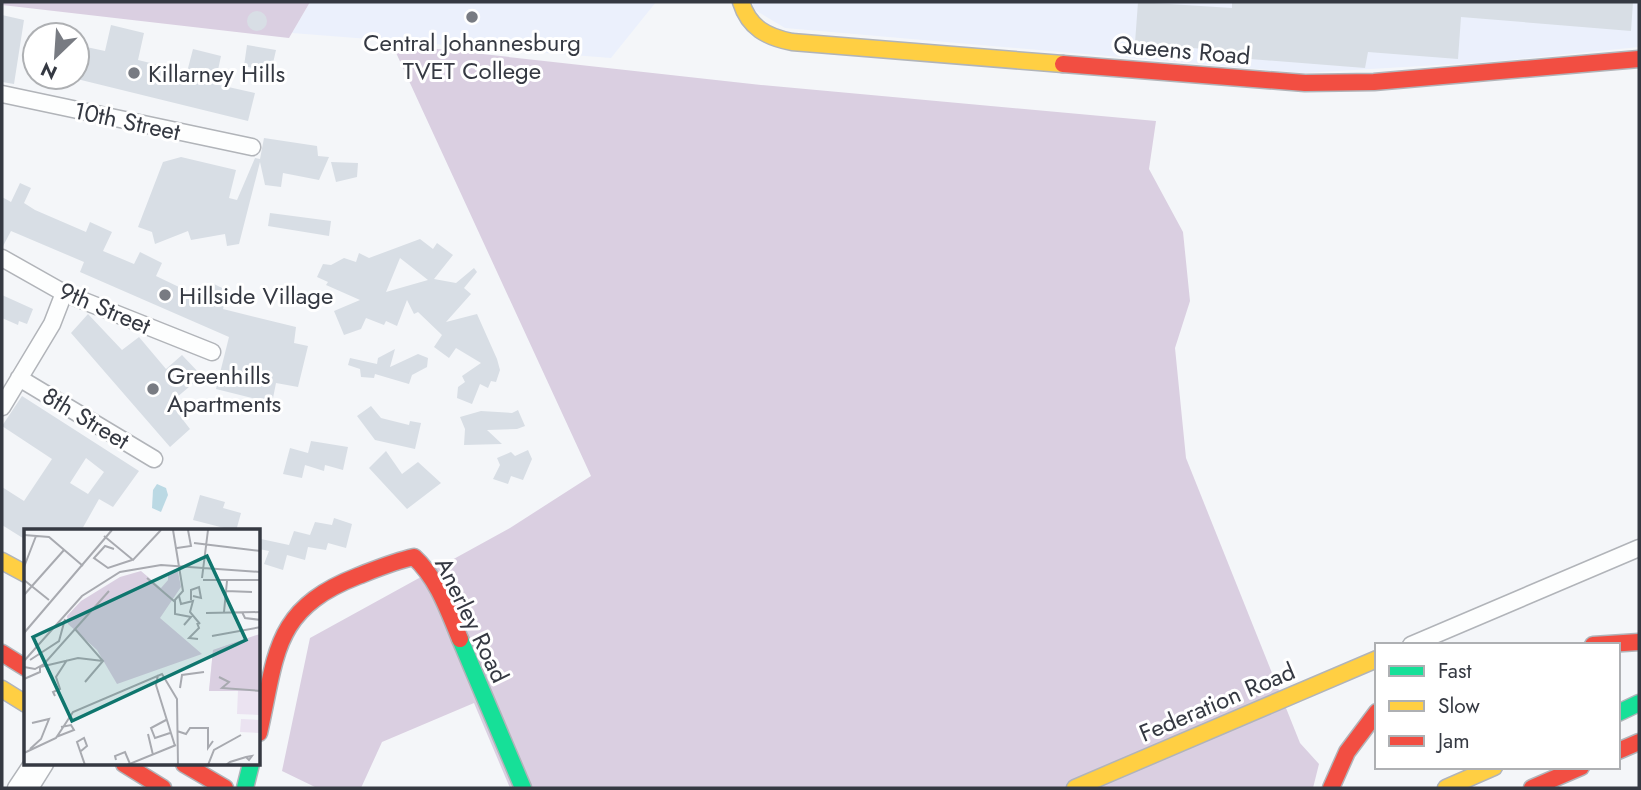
<svg xmlns="http://www.w3.org/2000/svg" width="1641" height="790" viewBox="0 0 1641 790" font-family="Jost,sans-serif">
  <rect width="100%" height="100%" fill="#f4f6f9"/>
  <path fill="#ebf0fc" d="M310 2H656L611 58 292 33Z
    M753 2H1639V47L1489 62 1303 73 785 28 753 9Z"/>
  <path fill="#dacfe1" d="M2 2H310L289 38 2 5Z
    M392 44 761 85 1156 121 1149 169 1183 232 1190 301 1175 348 1186 458 1300 743 1319 764 1313 788H510L474 703 382 742 361 788H317L282 771 310 638 510 528 591 476Z"/>
  <path fill="#bbd9e4" d="M157 484 166 488 168 495 161 512 152 508 153 490Z"/>
  <path fill="#d8dee5" fill-rule="evenodd" d="M1138 2 1232 8V2H1633L1631 31 1461 17 1458 59 1368 52 1365 68 1250 59V53L1135 43Z
    M247 21a10 10 0 1 1 20 0a10 10 0 1 1-20 0Z
    M2 15 24 20 14 84 2 82Z
    M111 25 144 33 138 60 187 72 193 49 221 56 215 84 255 93 248 121 77 79V45L105 51Z
    M247 45 276 50 271 72 244 66Z
    M264 138 317 146 318 156 329 157 319 180 283 173 281 187 265 185 260 162 239 244 227 246 225 234 191 240 188 231 155 244 152 232 138 227 163 162 181 157 236 170 229 198 237 200 255 158 260 159Z
    M331 162 358 163 357 177 336 182Z
    M20 183 31 188 24 203 35 210 86 232 90 222 112 232 103 251 134 264 140 252 162 263 156 276 204 299 212 283 228 291 223 309 296 327 294 343 308 346 298 387 276 383 272 403 216 389 229 337 80 272 84 262 11 231 2 248V197L11 202Z
    M270 213 331 221 329 236 268 226Z
    M420 239 433 249 437 243 453 255 434 279 456 283 474 268 477 272 464 288 471 294 446 322 477 314 497 359 500 370 496 382 491 381 488 388 480 384 472 404 457 398 458 387 465 382 462 376 481 363 456 348 449 358 434 347 442 335 418 312 414 314 407 300 397 326 386 321 384 325 366 318 361 329 344 335 334 311 360 300 326 285 328 282 317 277 323 264 331 265 344 258 356 262 359 253 369 258ZM400 258 428 280 386 292Z
    M2 295 33 309 27 324 19 321 18 325 2 318Z
    M88 314 122 350 139 337 166 369 182 355 202 376 170 403 190 429 170 447 71 333Z
    M395 349 390 367 418 354 428 358 427 367 412 375 409 384 375 374 374 378 361 377 360 369 348 365 350 358 377 364 378 358Z
    M22 396 139 471 113 507 99 499 81 531H26V540L2 525V487L24 501 52 459 2 426ZM86 458 104 472 88 494 70 483Z
    M371 406 381 418 409 425 410 421 421 423 415 449 375 440 357 416Z
    M518 410 525 426 517 429 487 430 502 444 464 445 465 429 460 417 481 411 512 413Z
    M311 441 348 447 343 470 325 465 324 471 305 465 302 478 283 474 290 448 308 453Z
    M528 450 532 459 523 480 511 476 508 484 493 479 500 465 497 458 511 452 515 456Z
    M386 451 402 474 418 462 441 483 407 509 369 468Z
    M200 495 225 502 223 508 241 513 236 531 193 520Z
    M334 518 352 524 346 548 328 543 326 550 308 547 305 560 287 555 283 570 264 564 269 551 259 549 261 539 289 545 294 531 310 535 315 522 332 525Z"/>
  <g fill="none" stroke-linecap="round" stroke-linejoin="round">
    <defs>
      <path id="street" d="M2 94 252 147
        M2 258 64 293 212 352
        M19 378 154 459
        M2 407 52 324 64 293
        M1411 645 1639 548
        M16 788 32 764
        M30 788 45 764"/>
      <path id="fast" d="M460 639 523 788
        M1618 713 1639 703
        M245 788 251 764"/>
      <path id="slow" d="M741 2C749 28 767 37 792 42L1063 64
        M2 561 26 574
        M2 689 26 704
        M1075 788 1377 659
        M1446 788 1494 767"/>
      <path id="jam" d="M1063 64 1305 83 1374 82 1639 59
        M1593 645 1639 642
        M2 653 26 668
        M259 733C277 653 273 609 358 576 376 569 395 561 414 557 437 578 448 610 460 639
        M1618 751 1639 742
        M124 764 163 788
        M184 764 225 788
        M1331 788 1347 752 1377 712
        M1532 788 1581 767"/>
    </defs>
    <use href="#street" stroke="#b1b4b9" stroke-width="19"/>
    <use href="#fast" stroke="#b1b4b9" stroke-width="19"/>
    <use href="#slow" stroke="#b1b4b9" stroke-width="19"/>
    <use href="#jam" stroke="#b1b4b9" stroke-width="19"/>
    <use href="#street" stroke="#fdfefe" stroke-width="16"/>
    <use href="#fast" stroke="#16e098" stroke-width="16"/>
    <use href="#slow" stroke="#ffcf43" stroke-width="16"/>
    <use href="#jam" stroke="#f24e42" stroke-width="16"/>
  </g>
  <g fill="#787b82" stroke="#fff" stroke-width="2.5">
    <circle cx="472" cy="17" r="7"/>
    <circle cx="134" cy="73" r="7"/>
    <circle cx="165" cy="295" r="7"/>
    <circle cx="153" cy="389" r="7"/>
  </g>
  <g text-anchor="middle" dominant-baseline="central" stroke-width="6" stroke-linejoin="round" paint-order="stroke">
    <g font-size="24" fill="#353942" stroke="#fff" text-anchor="start">
      <text x="472" y="42" text-anchor="middle">Central Johannesburg<tspan x="472" dy="28">TVET College</tspan></text>
      <text x="148" y="73">Killarney Hills</text>
      <text x="179" y="295">Hillside Village</text>
      <text x="167" y="375">Greenhills<tspan x="167" dy="28">Apartments</tspan></text>
    </g>
    <g font-size="24" fill="#353942" stroke="#fff">
      <text transform="translate(1182 50) rotate(5)">Queens Road</text>
      <text transform="translate(127 121) rotate(12)">10th Street</text>
      <text transform="translate(105 308) rotate(23)">9th Street</text>
      <text transform="translate(86 418) rotate(31)">8th Street</text>
      <text transform="translate(472 620) rotate(64)">Anerley Road</text>
      <text transform="translate(1217 702) rotate(-23)">Federation Road</text>
    </g>
  </g>
  <g transform="translate(24 529)">
    <rect width="236" height="236" fill="#f4f6f9"/>
    <path d="M236 105V186L213 185 214 161 185 162 189 121ZM217 190 236 191V204L216 203Z" fill="#ebe3f1"/>
    <path d="M117 42 137 59 144 51V43H154L157 58 136 89 178 125 93 155 73 121 44 95 43 87 57 72 96 48ZM236 105V162H185L189 121Z" fill="#dacfe1"/>
    <path fill="none" stroke="#a8aab0" stroke-width="2" d="M0 6 25 8 59 37M80 7 109 31 137 1M170 14 237 22M153 19 167 17 164 1M90 20 81 17 70 29 84 39 108 31M0 38 12 7M123 49 150 72 159 62 149 1M178 49 184 1M0 51 25 71M179 51H237M202 62 228 63M0 66 40 21M155 67 157 75 169 72 166 83 176 95M151 71V85L167 88 160 96M167 71V61L175 58 177 69 169 67M200 83 203 52M218 83 221 89 237 91M182 84 237 83M173 94 175 99 165 109 174 110M51 100 79 132 61 153M0 104 88 1M188 107 237 98M6 131 35 112 41 90M0 132 58 67 96 43 137 36 237 43M0 138 11 140 20 135 85 62M16 138 54 129 79 132M134 146 132 156 151 217M195 148 205 153 198 159 237 162M0 150 16 143V138M156 159 158 146 180 143M31 167 29 163 36 160 32 148 43 131M142 191 127 199 131 209 146 204M153 202 162 205 166 199H184V219L189 212M124 205 129 226M32 208 50 201 47 196 37 198M6 220 17 210 25 190 8 194M57 222 63 217 60 209 53 213 61 236M0 224 32 209 49 183 138 145 153 170 154 236M92 231 91 227 101 223 106 235M103 236 152 216M184 236 190 221 217 206M202 236 206 233 222 228 228 227 225 231 222 228"/>
    <path fill="#0f766e" fill-opacity="0.15" stroke="#0f766e" stroke-width="3.5" d="M183 27 222 111 48 192 9 108Z"/>
    <rect width="236" height="236" fill="none" stroke="#353942" stroke-width="3.5"/>
  </g>
  <rect width="1641" height="790" fill="none" stroke="#353942" stroke-width="7"/>
  <rect x="1375" y="643" width="245" height="126" fill="#ffffff" stroke="#aeb0b3" stroke-width="2"/>
  <rect x="1389" y="666" width="35" height="10" fill="#16e098" stroke="#aeb0b3" stroke-width="2"/>
  <text x="1438" y="678" font-size="21" fill="#353942">Fast</text>
  <rect x="1389" y="701" width="35" height="10" fill="#ffcf43" stroke="#aeb0b3" stroke-width="2"/>
  <text x="1438" y="713" font-size="21" fill="#353942">Slow</text>
  <rect x="1389" y="736" width="35" height="10" fill="#f24e42" stroke="#aeb0b3" stroke-width="2"/>
  <text x="1438" y="748" font-size="21" fill="#353942">Jam</text>
  <g transform="translate(56 56) rotate(205)"><circle r="33" fill="#ffffff" stroke="#aeb0b3" stroke-width="2"/>
  <path d="M0-5L12 26L0 18L-12 26Z" fill="#787b82"/>
  <text y="-10" font-size="19" font-weight="bold" text-anchor="middle" fill="#353942">N</text>
  </g>
</svg>
